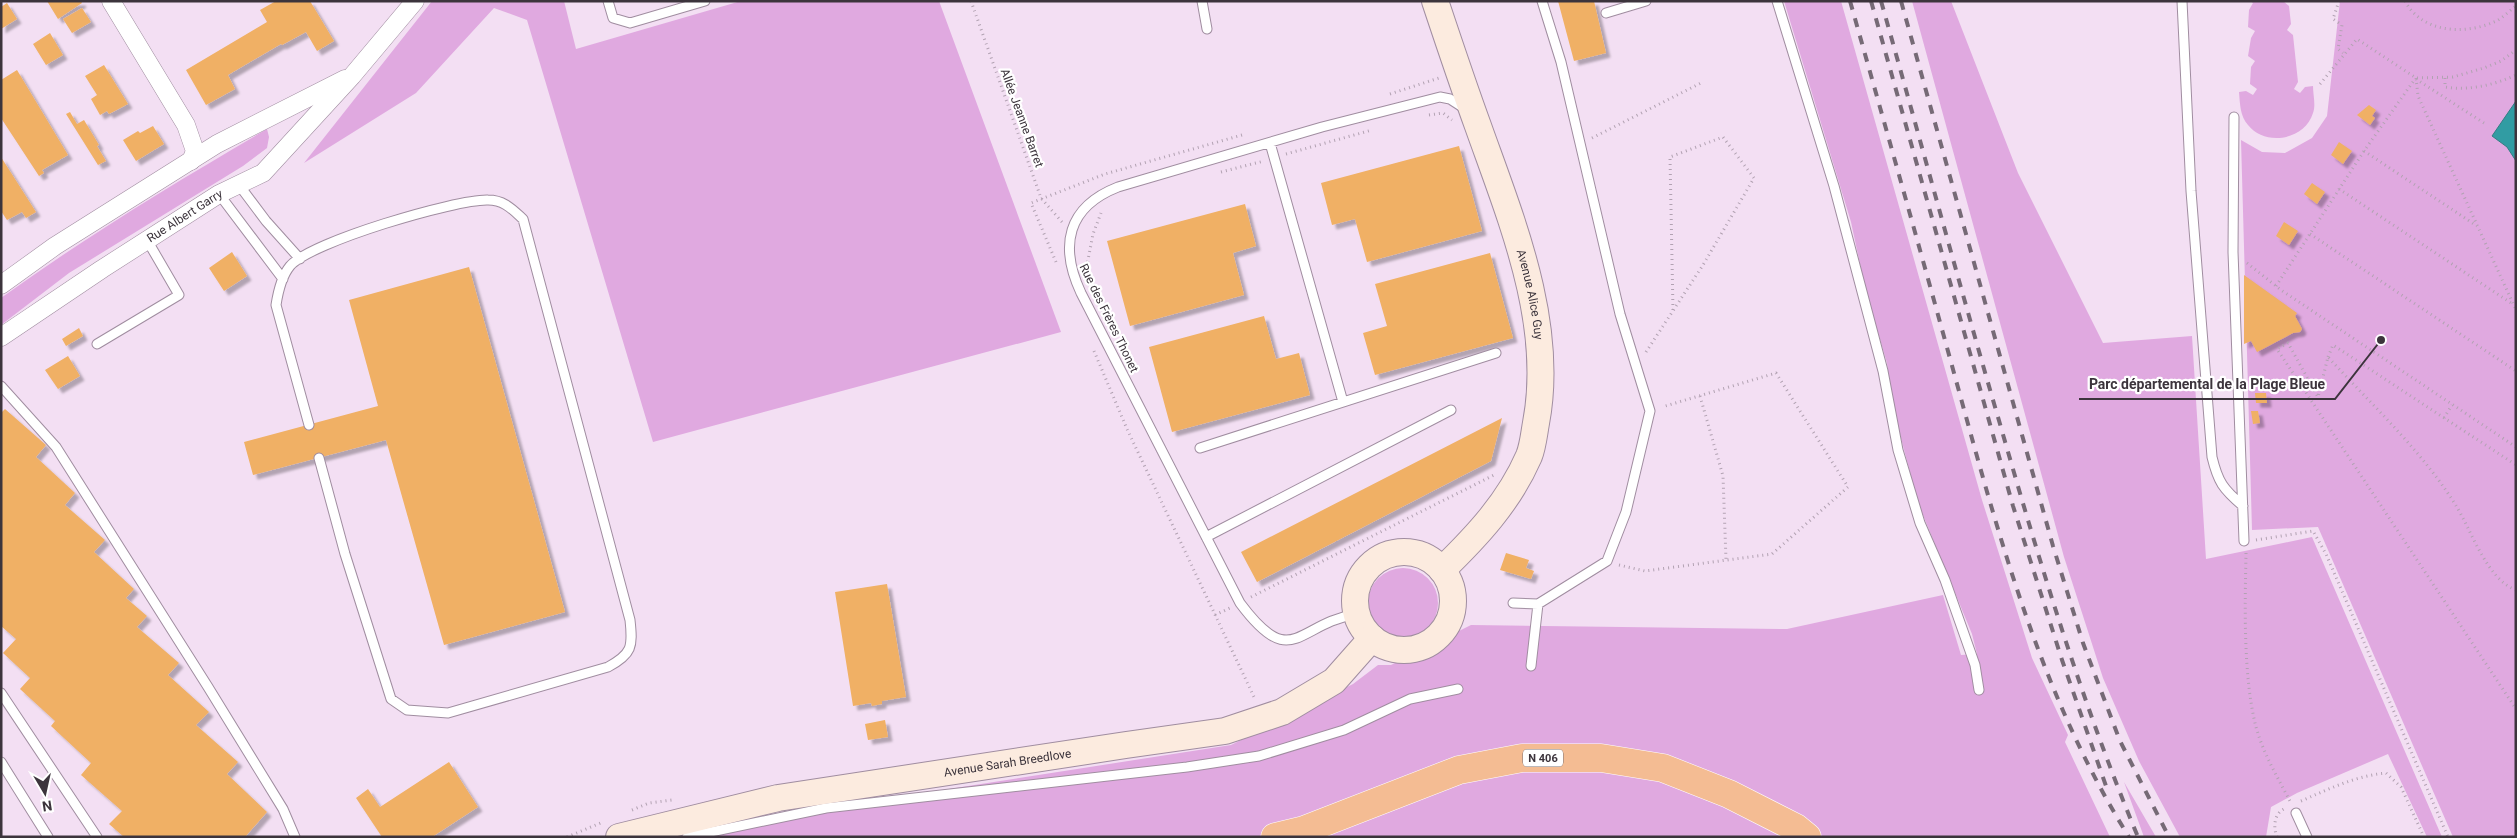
<svg xmlns="http://www.w3.org/2000/svg" width="2517" height="838" viewBox="0 0 2517 838" font-family="Roboto,sans-serif">
  <defs>
    <filter id="shadow"><feDropShadow dx="4.5" dy="4.5" stdDeviation="1" flood-color="#0004"/></filter>
  </defs>
  <rect width="100%" height="100%" fill="#f3dff3"/>
  <path fill="#e0a9e0" d="M432 1H564L576 49 741 1H939L1061 332 653 442 527 20 494 8 416 93 304 163Z
    M1784 1H1841L1982 500 2032 658 2068 735 2065 742 2110 837H687L820 809 1231 745 1353 684 1378 665H1391L1471 625 1787 629 1943 595 1961 655 1977 654 1972 634 1918 503 1891 400 1887 363 1866 292 1851 222Z
    M1912 1H1951L2018 173 2103 343 2192 336 2206 559 2312 537 2442 837H2427L2388 754 2297 793 2271 807 2266 837H2180L2139 761 2103 678 2064 557Z
    M2250 1H2283L2289 6 2291 24 2287 30 2293 35 2298 82 2294 89 2300 93 2305 87 2313 86C2313 95 2316 105 2313 113 2305 140 2265 147 2248 125 2240 116 2240 104 2239 92L2246 91 2253 95 2257 89 2250 84 2251 67 2255 61 2248 56 2251 38 2255 31 2248 27 2249 10 2253 3Z
    M2340 1H2516V837H2453L2318 527 2252 530 2241 140 2262 152 2285 153 2312 138 2327 116Z
    M267 129 269 137 267 148 243 166 69 273 1 325V298C87 236 176 182 267 129Z
    M1368 603a35 35 0 1 1 70 0a35 35 0 1 1-70 0Z
    M2124 782 2156 837H2144Z"/>
  <path fill="#319ca3" stroke="#347d84" d="M2516 101V161L2507 147 2492 136Z"/>
  <path fill="#f0b065" filter="url(#shadow)" d="M47 1H81L82 3 58 19Z
    M276 1H310L334 41 317 51 306 32 282 45 281 44 228 75 235 89 206 105 186 70 267 22 260 10Z
    M1558 1H1594L1606 53 1574 61Z
    M7 3 17 19 1 29V7Z
    M82 8 91 22 72 33 63 19Z
    M50 33 63 55 46 65 33 44Z
    M104 65 128 104 109 114 107 111 100 115 91 99 97 95 85 76Z
    M17 70 68 155 42 170 44 173 39 176 1 118V80Z
    M2369 105 2376 110 2372 116 2375 118 2370 125 2357 115Z
    M70 112 77 124 84 120 99 145 97 146 106 161 98 165 66 114Z
    M153 126 164 144 136 161 123 140 138 131 140 133Z
    M2339 142 2352 151 2343 164 2331 155Z
    M1459 146 1482 231 1367 262 1355 219 1332 225 1321 183Z
    M1 157 36 212 26 218 22 212 7 220 1 211Z
    M2312 183 2325 192 2317 204 2304 194Z
    M1245 204 1256 246 1233 253 1244 295 1130 326 1107 241Z
    M2284 222 2298 231 2289 245 2276 236Z
    M232 252 247 276 224 291 209 268Z
    M1490 253 1513 338 1375 375 1363 333 1387 326 1375 284Z
    M469 267 565 612 444 645 386 440 253 475 244 442 378 406 349 300Z
    M2244 275 2297 313 2295 316 2302 329 2300 332 2293 333 2257 352 2251 341 2244 344Z
    M1264 316 1276 359 1299 353 1310 395 1172 432 1149 347Z
    M79 328 83 336 66 346 62 339Z
    M68 356 80 376 58 389 45 370Z
    M2255 393H2266L2267 403H2256Z
    M5 409 46 445 36 457 75 493 65 505 105 540 94 552 134 589 126 598 147 616 137 627 179 663 168 675 209 712 196 725 238 762 227 774 267 812 245 837H124L109 824 122 811 81 775 91 763 51 726 55 721 20 689 30 678 3 653 16 639 1 626V413Z
    M2251 411H2258L2260 423 2253 424Z
    M1502 418 1491 461 1257 582 1241 552Z
    M1506 553 1529 560 1526 568 1534 571 1531 579 1500 570Z
    M887 584 906 697 882 701V704L872 706 871 703 853 706 835 592Z
    M885 720 888 737 868 740 865 724Z
    M449 762 478 807 432 837H382L356 798 368 789 380 807Z"/>
  <g fill="none" stroke-linecap="round" stroke-linejoin="round">
    <defs>
      <path id="lane" d="M608 1 613 18 630 23 705 1
        M1202 1 1207 29
        M1777 1 1834 186 1883 371 1898 450 1920 523 1945 580 1975 665 1979 690
        M2182 1 2191 191 2212 457C2218 482 2223 489 2243 506
        M1606 13 1646 1
        M2234 117 2233 252 2244 541
        M1270 143 1343 402
        M239 185 266 221 300 259
        M219 194 283 279
        M97 344 179 295 147 240
        M1 386 56 447 208 687 283 809 295 837
        M309 425 276 305C278 292 281 277 290 266 310 242 456 199 488 200 504 200 512 209 523 219L630 620C633 647 632 654 608 667L448 713 407 710 391 699 345 554 319 458
        M1200 448 1496 353
        M1206 537 1451 410
        M1513 603 1538 604
        M1356 614C1297 624 1292 673 1240 603L1081 293C1059 246 1067 207 1118 187L1322 127 1440 97 1450 99 1464 108
        M1531 666 1538 604 1607 561 1626 512 1650 411 1620 314 1561 62 1542 1
        M1 693 97 837
        M1 762 48 837
        M2296 813 2307 837
        M687 837 826 808 1187 767 1259 756 1344 730 1410 699 1458 689"/>
      <g id="street">
        <path d="M111 1 186 125 195 151 191 161"/>
        <path d="M1 285 55 246 217 144 345 79"/>
        <path id="s1" d="M1 337 102 269 219 194 263 173 352 76 415 1"/>
      </g>
      <g id="secondary">
        <path id="s2" d="M1435 1C1449 43 1463 85 1478 126 1511 219 1555 323 1536 423 1534 434 1533 446 1529 456 1509 502 1477 536 1442 570"/>
        <circle cx="1404" cy="601" r="49"/>
        <path id="s3" d="M619 837 778 798 1126 745 1225 731 1282 712 1334 681 1372 638"/>
      </g>
      <path id="highway" d="M1275 837 1304 830 1459 770 1522 758H1601L1663 768 1729 794 1796 828 1807 837"/>
    </defs>
    <use href="#lane" stroke="#a08da0" stroke-width="11"/>
    <use href="#street" stroke="#a08da0" stroke-width="19"/>
    <use href="#secondary" stroke="#a08da0" stroke-width="28"/>
    <use href="#highway" stroke="#fff" stroke-width="29"/>
    <path stroke="#b2a2b2" stroke-width="3" stroke-dasharray="1 4" stroke-linecap="butt" d="M971 1 1041 198 1062 222
      M2339 1 2333 19 2342 25 2338 49 2343 53
      M2405 1C2422 33 2464 35 2494 22 2502 19 2509 11 2516 6
      M2416 78 2418 96 2516 310
      M2445 78V87C2469 91 2494 85 2516 75
      M2416 79 2487 125
      M2320 84 2357 39 2416 78 2453 77 2484 68 2501 61 2516 50
      M1390 94 1439 78
      M1429 115 1443 113 1452 120
      M1592 138 1703 82
      M2364 151 2477 226
      M1286 154 1372 130
      M1221 172 1264 161
      M2339 189 2514 305
      M2310 234 2516 371
      M1056 262 1031 203 1105 174 1242 135
      M2247 263 2281 290 2516 447
      M1092 281 1087 265 1093 234 1101 213
      M2276 286 2364 151 2415 79
      M1094 351 1127 429 1255 699
      M1646 352 1703 265 1754 178 1723 137 1670 157 1673 311
      M2328 357 2333 345 2516 465
      M1700 396 1723 476 1726 560
      M2444 418 2452 405
      M2256 540 2313 531 2326 554 2448 837
      M2246 553C2245 606 2243 676 2256 727 2263 753 2279 780 2291 803
      M1619 565 1645 571 1772 554 1848 487 1776 373 1662 407
      M2516 590C2487 580 2471 529 2455 504 2421 450 2371 404 2328 357L2318 397 2288 343 2277 349 2516 709
      M1251 597 1494 475
      M1215 615 1230 608
      M2301 801C2329 789 2355 776 2386 773L2401 787 2424 837
      M632 810 649 803 672 800
      M567 837 603 822
      M2277 837C2273 827 2274 814 2284 809"/>
    <use href="#lane" stroke="#fff" stroke-width="9"/>
    <use href="#street" stroke="#fff" stroke-width="18"/>
    <use href="#secondary" stroke="#fcebdf" stroke-width="26"/>
    <use href="#highway" stroke="#f4bc93" stroke-width="28"/>
    <path stroke="#766a76" stroke-width="4" stroke-dasharray="9 9" stroke-linecap="butt" d="M1850 1C1885 125 1920 249 1954 373 1998 533 2040 695 2129 837
      M1871 1 2013 506 2062 660 2106 786
      M1881 1C1921 142 1959 284 2000 424 2040 564 2082 703 2138 837
      M1901 1 2053 546 2083 643 2120 741 2169 837"/>
  </g>
  <g text-anchor="middle" dominant-baseline="central" stroke-width="4.5" stroke-linejoin="round" paint-order="stroke">
    <rect fill="#fff" stroke="#767176" stroke-width="1" x="1523" y="749.5" width="40" height="17" rx="4"/>
    <g font-size="11" font-weight="bold" fill="#3c343c">
      <text x="1543" y="758">N 406</text>
    </g>
    <g font-size="12" fill="#3c343c" stroke="#fff">
      <text transform="translate(1022 118) rotate(70)">Allée Jeanne Barret</text>
      <text stroke="none"><textPath href="#s1" startOffset="220">Rue Albert Garry</textPath></text>
      <text stroke="none"><textPath href="#s2" startOffset="309">Avenue Alice Guy</textPath></text>
      <text transform="translate(1109 318) rotate(64)">Rue des Frères Thonet</text>
      <text stroke="none"><textPath href="#s3" startOffset="396">Avenue Sarah Breedlove</textPath></text>
    </g>
  </g>
  <path fill="none" stroke="#3c343c" stroke-width="2" d="M2381 340L2335 399H2079"/>
  <circle fill="#3c343c" stroke="#fff" stroke-width="2" cx="2381" cy="340" r="5"/>
  <g font-size="14" text-anchor="middle" font-weight="bold" fill="#3c343c" stroke="#fff" stroke-width="4.5" stroke-linejoin="round" paint-order="stroke">
    <text x="2207" y="389">Parc départemental de la Plage Bleue</text>
  </g>
  <rect width="2517" height="838" fill="none" stroke="#3c343c" stroke-width="5"/>
  <g transform="translate(45 793) rotate(171)" stroke="#ffffff" stroke-width="4" paint-order="stroke">
  <path d="M0-4L9 19L0 12L-9 19Z" fill="#3c343c"/>
  <text y="-8" font-size="14" font-weight="bold" text-anchor="middle" fill="#3c343c">N</text>
  </g>
</svg>
